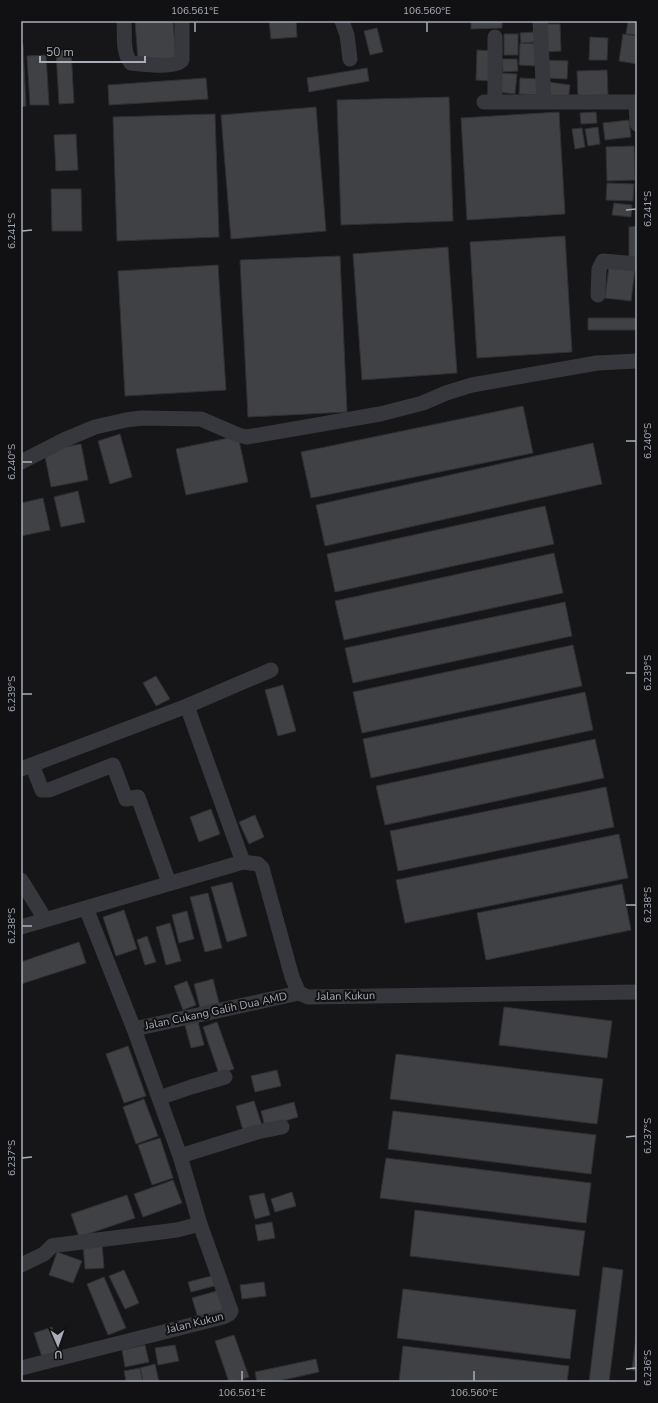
<svg xmlns="http://www.w3.org/2000/svg" width="658" height="1403" viewBox="0 0 658 1403" font-family="'Nunito Sans',sans-serif">
  <rect width="100%" height="100%" fill="#161618"/>
  <path fill="#404145" stroke="#303034" d="M135 21H173L176 58 138 60Z
    M269 21H296L297 37 271 39Z
    M471 21H502V28L471 29Z
    M628 21 637 22V35L626 34Z
    M544 24H560L561 51 544 52Z
    M377 28 383 52 370 55 364 31Z
    M534 32 535 42 521 43 520 33Z
    M504 34H518V55H504Z
    M623 34 637 36V64L619 61Z
    M590 37 608 38 607 60H589Z
    M520 43 537 44 536 66 519 65Z
    M21 44H23L26 106 21 107Z
    M71 50 74 103 59 104 56 51Z
    M477 50 492 51 491 81 476 80Z
    M46 55 49 105H30L27 56Z
    M502 59H517L518 71 503 72Z
    M545 60 568 61 567 79 545 78Z
    M367 68 369 81 309 92 307 78Z
    M607 70 608 95 578 96 577 71Z
    M499 73 517 74 515 94 498 92Z
    M206 78 208 99 109 105 108 85Z
    M520 78 538 79 537 95 519 94Z
    M549 82 570 85 568 101 547 97Z
    M449 97 453 221 341 225 337 100Z
    M316 107 326 231 231 239 221 115Z
    M559 112 565 214 467 220 461 118Z
    M596 112 597 123 581 124 580 113Z
    M215 114 219 237 117 241 113 117Z
    M629 120 631 137 605 140 603 123Z
    M598 127 600 144 588 146 585 129Z
    M582 128 585 147 575 149 572 129Z
    M76 134 78 170 56 171 54 135Z
    M634 146 635 180 607 181 606 147Z
    M607 183 634 184 633 201 606 200Z
    M51 189H81L82 231H52Z
    M614 203 632 205 631 217 612 215Z
    M637 226V259H629V227Z
    M565 236 572 352 477 358 470 242Z
    M448 247 457 373 362 380 353 254Z
    M340 256 347 412 248 417 240 260Z
    M218 265 226 390 125 396 118 271Z
    M609 266 635 269 631 301 605 298Z
    M588 318H637V330H588Z
    M523 406 533 453 311 498 301 452Z
    M120 434 132 477 110 484 98 441Z
    M238 436 248 482 186 495 176 449Z
    M593 443 602 484 325 546 316 505Z
    M81 444 88 480 51 487 44 451Z
    M78 491 85 522 61 527 54 497Z
    M43 498 50 530 21 536V503Z
    M545 506 554 544 335 592 327 554Z
    M554 553 563 593 344 640 335 601Z
    M565 602 572 636 353 683 345 648Z
    M573 645 582 686 362 733 353 692Z
    M156 676 170 699 156 706 143 683Z
    M283 685 296 731 278 736 265 690Z
    M585 692 593 730 371 778 363 739Z
    M595 739 604 778 385 825 376 786Z
    M606 787 614 827 398 871 390 831Z
    M211 809 220 834 199 842 190 817Z
    M255 815 264 837 249 844 239 822Z
    M619 834 628 878 405 923 396 880Z
    M232 882 247 936 227 942 211 887Z
    M622 884 631 930 486 960 477 913Z
    M208 893 222 948 205 952 190 897Z
    M124 910 137 949 116 956 103 917Z
    M187 911 194 939 179 943 172 915Z
    M170 923 181 961 166 965 156 927Z
    M147 936 156 962 145 965 137 940Z
    M79 942 86 963 21 984V962Z
    M213 979 219 1003 200 1008 194 984Z
    M187 981 196 1005 183 1010 174 986Z
    M504 1007 612 1021 607 1058 499 1045Z
    M198 1022 204 1045 191 1048 185 1025Z
    M217 1022 234 1069 219 1074 203 1027Z
    M128 1046 146 1096 124 1103 106 1054Z
    M396 1054 603 1079 597 1124 390 1099Z
    M277 1070 281 1086 255 1092 251 1076Z
    M144 1099 158 1136 136 1144 123 1107Z
    M254 1101 263 1128 244 1134 236 1106Z
    M294 1102 298 1117 265 1127 261 1111Z
    M393 1111 596 1135 591 1174 388 1149Z
    M160 1138 173 1178 152 1185 138 1145Z
    M386 1158 591 1183 586 1223 380 1198Z
    M173 1180 182 1203 143 1217 134 1194Z
    M292 1192 296 1206 275 1212 271 1199Z
    M264 1193 270 1215 255 1219 249 1196Z
    M127 1195 135 1218 79 1237 71 1214Z
    M415 1210 585 1231 579 1276 410 1256Z
    M272 1222 275 1238 258 1241 255 1225Z
    M102 1243 104 1268 85 1269 83 1244Z
    M57 1252 82 1261 73 1283 49 1275Z
    M603 1267 623 1270 609 1382H589Z
    M124 1270 139 1303 125 1309 109 1276Z
    M215 1275 218 1285 191 1292 188 1282Z
    M104 1277 126 1328 108 1335 87 1284Z
    M264 1282 266 1296 242 1299 240 1285Z
    M403 1289 576 1310 570 1359 397 1338Z
    M220 1290 226 1310 198 1318 192 1298Z
    M52 1327 60 1351 42 1357 34 1333Z
    M637 1329V1371L632 1370Z
    M234 1335 249 1377 234 1382H229L215 1341Z
    M145 1345 149 1362 125 1367 122 1350Z
    M175 1345 179 1361 158 1365 155 1348Z
    M403 1346 569 1366 567 1382H399Z
    M316 1359 319 1372 274 1382H257L255 1372Z
    M155 1364 159 1382H143L140 1368Z
    M140 1368 143 1382H126L124 1371Z"/>
  <g fill="none" stroke-linecap="round" stroke-linejoin="round">
    <path stroke="#37383d" stroke-width="15" d="M124 21C125 34 122 52 131 63 142 64 175 69 182 60V21
      M342 21 347 35 350 59
      M540 21 544 102
      M484 102H637
      M495 102V37
      M636 102 637 124
      M598 295 599 269 603 261 637 264
      M21 462 64 440 95 427 126 420 142 418 201 419 238 435 247 437 380 414 423 403 446 393 472 385 597 363 637 361
      M187 706 243 862
      M32 765 42 790H49L113 765 126 799 138 797 169 883
      M21 769 187 706 271 670
      M21 880 45 919
      M21 927 243 862 258 864 262 868 292 977 299 993 308 997 637 992
      M134 1029 299 993
      M159 1098 191 1087 225 1077
      M180 1156 257 1132 282 1127
      M21 1265 44 1254 52 1246 58 1245 177 1230 200 1224
      M21 1368 223 1317 229 1314 231 1311 200 1224 180 1156 134 1029 86 908"/>
  </g>
  <path fill="none" stroke="#a8adb8" stroke-width="1.5" d="M195 22V32M427 22V32M626 210 636 209M22 231 32 230M626 441H636M22 462H32M626 673H636M22 694H32M626 905H636M22 926H32M626 1137 636 1136M22 1158 32 1157M626 1369 636 1368M242 1371V1381M474 1371V1381"/>
  <g text-anchor="middle" dominant-baseline="central" stroke-width="4" stroke-linejoin="round" paint-order="stroke">
    <g font-size="11" fill="#a8adb8" stroke="#111113">
      <text transform="translate(346 996) rotate(-1)">Jalan Kukun</text>
      <text transform="translate(216 1011) rotate(-12)">Jalan Cukang Galih Dua AMD</text>
      <text transform="translate(195 1323) rotate(-14)">Jalan Kukun</text>
    </g>
  </g>
  <rect width="658" height="1403" fill="none" stroke="#111113" stroke-width="44"/>
  <g transform="translate(58 1345) rotate(178)" stroke="#111113" stroke-width="3" paint-order="stroke">
  <path d="M0-3L7 15L0 10L-7 15Z" fill="#a8adb8"/>
  <text y="-6" font-size="11" font-weight="bold" text-anchor="middle" fill="#a8adb8">U</text>
  </g>
  <path d="M40 56v6h105v-6" fill="none" stroke="#a8adb8" stroke-width="2"/>
  <text x="46" y="56" font-size="12" fill="#a8adb8" stroke="#111113" stroke-width="3" paint-order="stroke">50 m</text>
  <rect x="22" y="22" width="614" height="1359" fill="none" stroke="#a8adb8" stroke-width="1.5"/>
  <g font-size="10" text-anchor="middle" fill="#a8adb8">
    <text x="195" y="14">106.561°E</text>
    <text x="427" y="14">106.560°E</text>
    <text transform="translate(647 209) rotate(-90)" y="4">6.241°S</text>
    <text transform="translate(11 231) rotate(-90)" y="4">6.241°S</text>
    <text transform="translate(647 441) rotate(-90)" y="4">6.240°S</text>
    <text transform="translate(11 462) rotate(-90)" y="4">6.240°S</text>
    <text transform="translate(647 673) rotate(-90)" y="4">6.239°S</text>
    <text transform="translate(11 694) rotate(-90)" y="4">6.239°S</text>
    <text transform="translate(647 905) rotate(-90)" y="4">6.238°S</text>
    <text transform="translate(11 926) rotate(-90)" y="4">6.238°S</text>
    <text transform="translate(647 1136) rotate(-90)" y="4">6.237°S</text>
    <text transform="translate(11 1158) rotate(-90)" y="4">6.237°S</text>
    <text transform="translate(647 1368) rotate(-90)" y="4">6.236°S</text>
    <text x="242" y="1396">106.561°E</text>
    <text x="474" y="1396">106.560°E</text>
  </g>
</svg>
